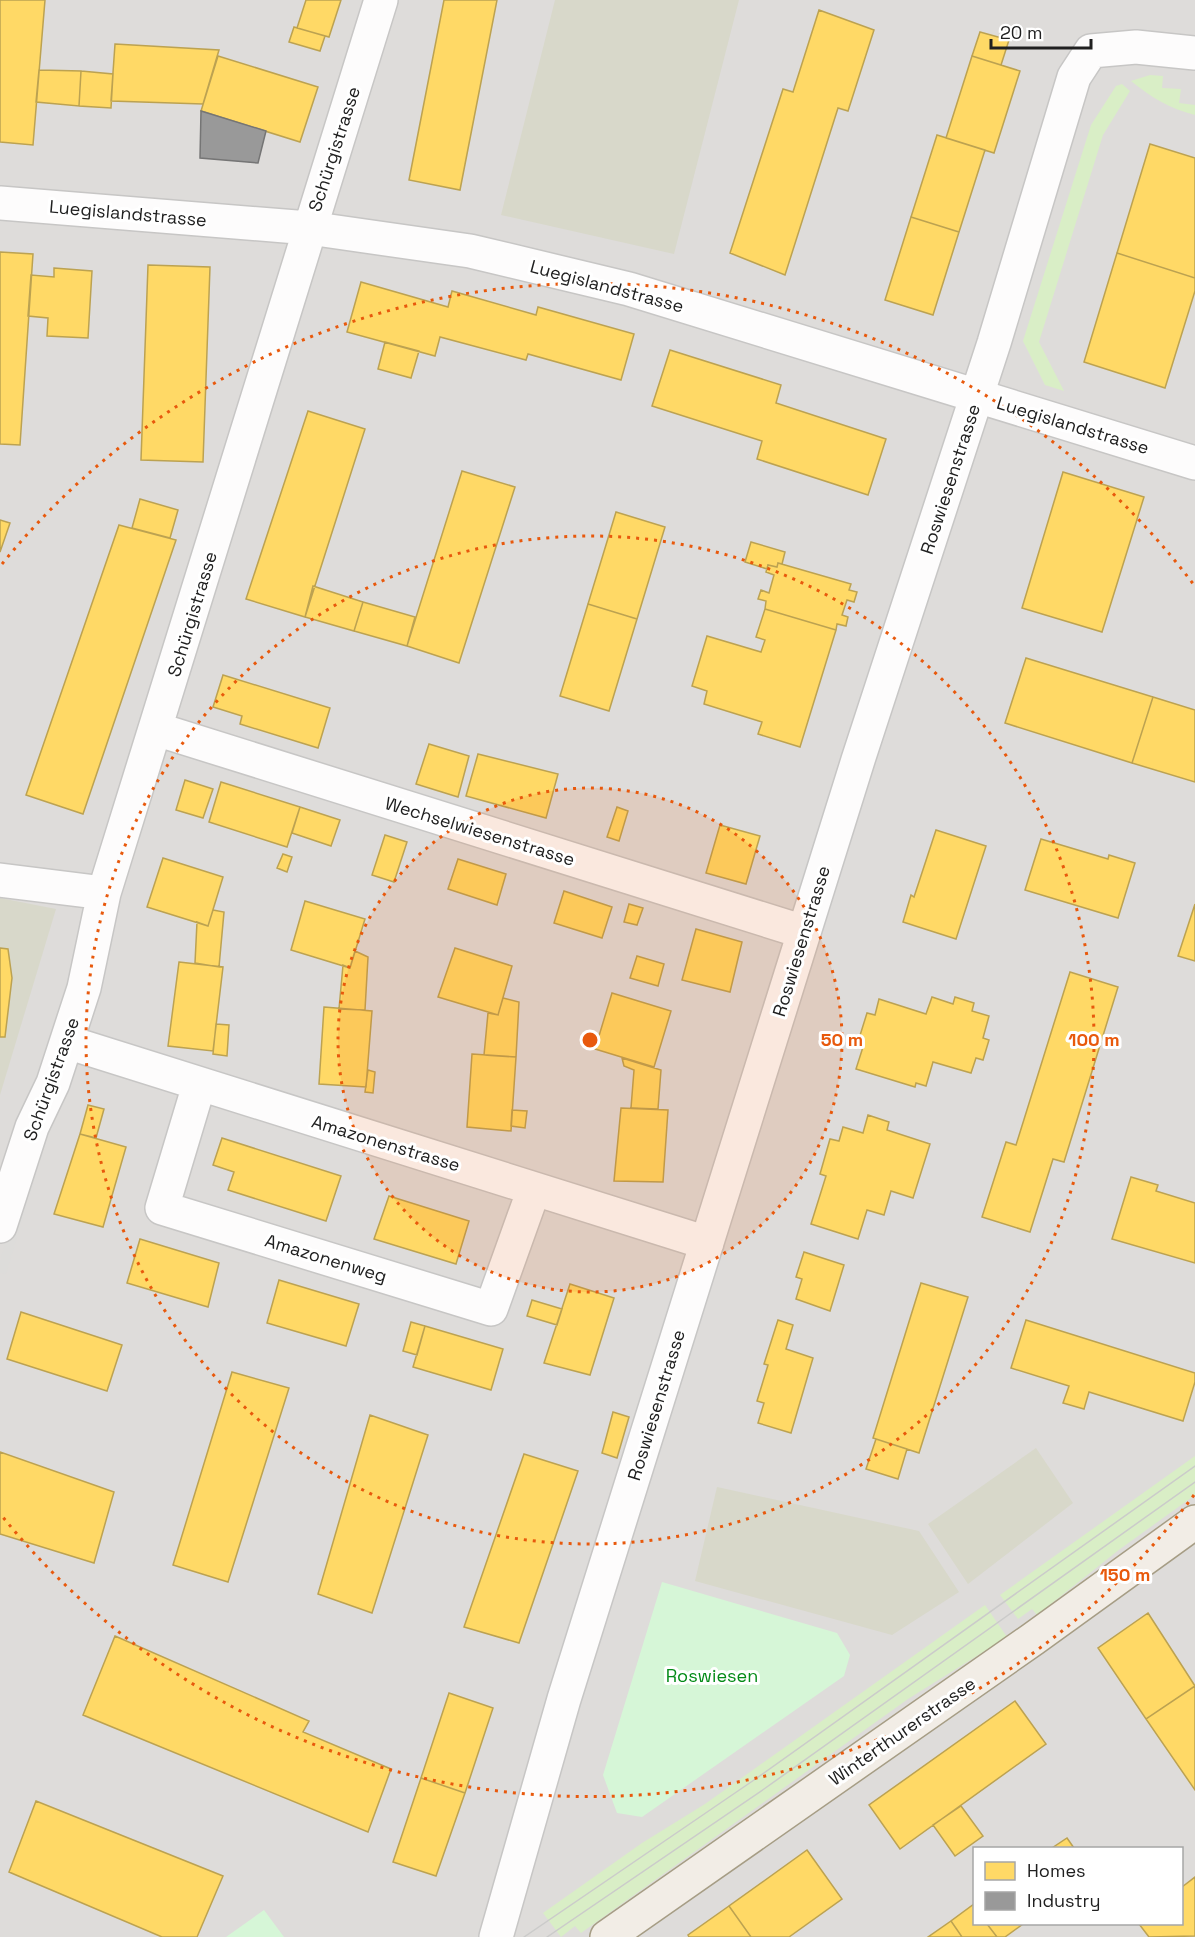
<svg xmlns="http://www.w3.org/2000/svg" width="1195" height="1937" viewBox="0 0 1195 1937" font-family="'Space Grotesk',sans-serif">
  <rect width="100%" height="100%" fill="#efede9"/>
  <path fill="#dedcda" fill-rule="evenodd" d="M0 0H1195V1937H0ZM974 1848H1182V1924H974Z"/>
  <path fill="#dddcda" d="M40 1128 49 1131 6 1274 0 1273V1261Z"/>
  <path fill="#d8d8ca" d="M555 0H739L674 254 501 215Z
    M0 898 56 909 0 1095Z
    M1036 1448 1073 1503 968 1584 928 1524Z
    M717 1487 919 1531 959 1592 892 1635 695 1581Z"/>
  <path fill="#d9eec6" d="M1150 75 1163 76 1162 88 1181 89 1179 103 1195 105V115C1169 108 1152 98 1131 81Z
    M1122 84 1130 91 1103 135 1039 342 1064 391 1045 385 1023 341 1091 125 1116 86Z
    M1195 1456V1495L1120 1549 1037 1615 1032 1609 1018 1619 1000 1595Z
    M985 1605 1007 1637 908 1699 581 1933 575 1926 561 1937 543 1913 642 1843 705 1804Z"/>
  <path fill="#d6f6d7" d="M662 1582 837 1633 850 1655 844 1676 642 1817 617 1813 603 1775Z
    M264 1910 284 1937H226Z"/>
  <path fill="#ffd966" stroke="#bca251" stroke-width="1.5" d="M0 0H45L33 145 0 142Z
    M306 0H341L329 37 297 28Z
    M444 0H497L460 190 409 180Z
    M819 10 874 30 848 111 838 108 785 275 730 253 783 89 793 92Z
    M294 27 325 36 320 51 289 42Z
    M980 32 1009 40 1001 65 972 56Z
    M115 44 219 50 203 104 111 101Z
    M218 56 318 87 300 142 201 111Z
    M972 56 1020 71 994 153 946 138Z
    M39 70 81 71 79 106 36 102Z
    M81 71 113 74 111 108 79 106Z
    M937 135 985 150 959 232 911 217Z
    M1150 144 1195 158V278L1117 253Z
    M911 217 959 232 933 315 885 300Z
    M0 252 33 254 20 445 0 444Z
    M1117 253 1195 278V291L1165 388 1084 362Z
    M148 265 210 267 203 462 141 460Z
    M54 268 92 271 88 338 47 336 48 318 28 316 31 275 54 277Z
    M361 282 448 307 452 291 536 315 538 307 634 334 621 380 528 354 526 360 440 337 435 356 347 332Z
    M385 342 419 351 411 378 378 369Z
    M670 350 781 385 776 403 886 439 868 495 757 459 762 441 652 406Z
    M308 411 365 429 305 617 246 599Z
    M462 471 515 487 459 663 407 646Z
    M1063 472 1144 497 1102 632 1022 608Z
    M140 499 178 510 170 538 132 528Z
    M616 512 665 527 637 619 588 604Z
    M0 520 10 523 0 552Z
    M119 525 176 540 83 814 26 795Z
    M751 542 785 552 782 564 778 563 777 567 768 565 767 569 745 562Z
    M778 563 851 584 849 590 857 592 854 602 847 600 842 615 848 617 846 626 837 624 836 630 765 609 766 601 758 599 761 590 769 593 774 575 766 572 768 565 777 567Z
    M313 586 363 602 354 631 305 617Z
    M363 602 415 617 407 646 354 631Z
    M588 604 637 619 609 711 560 696Z
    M765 609 836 630 800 747 758 734 762 722 704 704 707 691 692 686 707 636 761 652 765 640 756 637Z
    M1026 658 1153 697 1132 763 1005 723Z
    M223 675 330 708 318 748 240 724 242 716 213 707Z
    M1153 697 1195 710V782L1132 763Z
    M429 744 469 756 458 797 416 784Z
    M478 754 558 774 546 818 466 796Z
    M185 780 213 789 203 818 176 810Z
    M221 782 300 807 287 847 209 822Z
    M300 807 340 820 331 846 292 833Z
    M617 807 628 811 619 841 607 837Z
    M720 825 760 836 746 884 706 873Z
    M936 830 986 846 956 939 903 922 911 895 914 897Z
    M385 835 407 842 394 882 372 875Z
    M1041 839 1108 859 1109 855 1135 863 1118 918 1025 890Z
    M283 854 292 857 287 872 277 868Z
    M163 858 223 877 208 926 147 907Z
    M458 859 506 874 497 905 448 889Z
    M564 891 612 907 602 938 554 923Z
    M305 901 365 919 350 968 291 950Z
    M629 904 643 908 637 925 624 922Z
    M1195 904V961L1178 956Z
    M213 910 224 912 219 967 195 963 197 922 208 926Z
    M696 929 742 942 730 992 682 980Z
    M0 948 8 949 12 978 5 1037H0Z
    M455 948 512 966 498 1015 438 997Z
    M355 951 368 957 365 1010 339 1009 343 965 350 968Z
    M637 956 664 964 658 986 630 978Z
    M179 962 223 967 213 1051 168 1046Z
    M1070 972 1118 987 1064 1162 1053 1159 1030 1232 982 1217 1006 1142 1016 1145Z
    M612 993 671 1011 654 1067 595 1049Z
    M932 997 953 1004 955 997 974 1003 972 1011 989 1016 983 1038 989 1040 983 1060 976 1058 971 1073 933 1062 926 1086 916 1083 915 1087 856 1069 863 1047 857 1045 867 1013 875 1015 879 999 926 1014Z
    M503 998 519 1002 516 1057 484 1055 488 1013 498 1015Z
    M324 1007 372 1011 366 1087 319 1084Z
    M216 1024 229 1025 227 1056 213 1054Z
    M472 1054 516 1057 511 1131 467 1127Z
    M622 1058 661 1070 658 1109 631 1108 634 1070 624 1066Z
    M368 1070 375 1072 373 1093 365 1092Z
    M88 1105 104 1109 96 1138 80 1134Z
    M621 1108 668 1110 663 1182 614 1181Z
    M512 1110 527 1111 525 1128 511 1126Z
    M868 1115 889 1122 887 1130 930 1144 913 1198 891 1191 884 1215 867 1210 858 1239 811 1224 826 1176 820 1174 830 1139 839 1141 843 1127 863 1133Z
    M80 1134 126 1147 103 1227 54 1214Z
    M222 1138 341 1176 326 1221 228 1190 234 1172 213 1165Z
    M1131 1177 1158 1185 1156 1191 1195 1203V1263L1112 1239Z
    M389 1196 469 1221 456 1264 374 1239Z
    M140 1239 219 1263 208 1307 127 1283Z
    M804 1252 844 1265 830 1311 796 1299 802 1279 796 1277Z
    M279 1280 359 1304 346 1346 267 1323Z
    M921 1283 968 1297 919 1453 873 1438Z
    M570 1284 614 1298 590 1375 544 1363Z
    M532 1300 562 1309 557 1325 527 1316Z
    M21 1312 122 1345 107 1391 7 1359Z
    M778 1320 793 1325 786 1349 813 1358 791 1433 758 1423 764 1403 757 1401 768 1365 764 1364Z
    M1026 1320 1195 1373V1382L1183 1421 1089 1392 1084 1409 1063 1403 1069 1386 1011 1368Z
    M411 1322 425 1326 417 1355 403 1351Z
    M425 1326 503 1349 491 1390 413 1367Z
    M232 1372 289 1388 228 1582 173 1565Z
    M613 1412 629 1417 617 1458 602 1453Z
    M370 1415 428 1435 372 1613 318 1594Z
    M876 1439 907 1449 898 1479 866 1469Z
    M0 1452 114 1492 94 1563 0 1534Z
    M524 1454 578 1471 519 1643 464 1627Z
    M1148 1613 1195 1686 1146 1719 1098 1648Z
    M115 1636 309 1721 303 1732 391 1769 368 1832 83 1715Z
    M1195 1686V1790L1146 1719Z
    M449 1693 493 1708 465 1793 421 1778Z
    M1015 1701 1046 1744 900 1849 869 1805Z
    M421 1778 465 1793 436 1876 393 1862Z
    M36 1801 223 1876 197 1937H162L9 1872Z
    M961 1806 983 1836 955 1856 933 1825Z
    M1067 1838 1074 1848H1052Z
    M807 1850 842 1899 789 1937H751L729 1906Z
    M1195 1877V1936L1149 1937 1139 1924H1182V1887Z
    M974 1904V1924H987L997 1937H962L951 1921Z
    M729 1906 751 1937H689L688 1935Z
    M951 1921 962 1937H928Z
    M987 1924H1023L1005 1937H997Z"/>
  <path fill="#999" stroke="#757575" stroke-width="1.5" d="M201 111 266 131 258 163 200 158Z"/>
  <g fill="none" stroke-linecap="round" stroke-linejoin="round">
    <defs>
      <path id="minor" d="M0 203 309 228 470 251 629 289 1195 463
        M156 729 804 932
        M0 880 104 893
        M67 1042 707 1243
        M199 1085 162 1208 491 1309 534 1189
        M0 1226 32 1127 53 1083 84 988 104 893 381 0
        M496 1937 564 1699 858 760 994 343 1074 77 1091 51 1136 47 1195 53"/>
      <path id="primary" d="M607 1937 1033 1639 1195 1522"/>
    </defs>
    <use href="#minor" stroke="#c7c6c5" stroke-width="36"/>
    <use href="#primary" stroke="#a69d85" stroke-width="36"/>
    <use href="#minor" stroke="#fdfcfc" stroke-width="33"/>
    <use href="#primary" stroke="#f2ede6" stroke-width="33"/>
    <path stroke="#cbcbca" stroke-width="1.5" d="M524 1937 754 1780 1195 1466
      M547 1937 764 1789 1195 1482"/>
  </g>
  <circle cx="590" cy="1040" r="252" fill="#e8590c" fill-opacity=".12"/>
  <g fill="none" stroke="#e8590c" stroke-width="3" stroke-dasharray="3 6">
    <circle cx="590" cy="1040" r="252"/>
    <circle cx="590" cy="1040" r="504"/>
    <path d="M1194 1495A756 756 0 0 1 2 1516M2 564A756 756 0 0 1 1194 585"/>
  </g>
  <g text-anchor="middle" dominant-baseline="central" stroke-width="6" stroke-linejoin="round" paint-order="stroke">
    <g font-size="18" fill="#202020" stroke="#fff">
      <text transform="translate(334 149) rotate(-72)">Schürgistrasse</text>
      <text transform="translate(128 213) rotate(5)">Luegislandstrasse</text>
      <text transform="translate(607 286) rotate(15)">Luegislandstrasse</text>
      <text transform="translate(1073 425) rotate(17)">Luegislandstrasse</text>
      <text transform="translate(950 479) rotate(-72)">Roswiesenstrasse</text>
      <text transform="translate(192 614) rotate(-73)">Schürgistrasse</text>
      <text transform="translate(480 831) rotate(17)">Wechselwiesenstrasse</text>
      <text transform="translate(801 941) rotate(-73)">Roswiesenstrasse</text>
      <text transform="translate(51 1079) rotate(-70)">Schürgistrasse</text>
      <text transform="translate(386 1143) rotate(17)">Amazonenstrasse</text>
      <text transform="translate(326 1258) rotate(17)">Amazonenweg</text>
      <text transform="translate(656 1405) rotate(-73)">Roswiesenstrasse</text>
      <text transform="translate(902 1731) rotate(-35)">Winterthurerstrasse</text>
    </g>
    <g font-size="18" fill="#038a16" stroke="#fff">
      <text x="712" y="1675">Roswiesen</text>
    </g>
  </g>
  <circle cx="590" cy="1040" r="9" fill="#e8590c" stroke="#fff" stroke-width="3"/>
  <g font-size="18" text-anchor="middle" font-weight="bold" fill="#e8590c" stroke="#fff" stroke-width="6" stroke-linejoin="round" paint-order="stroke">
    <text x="842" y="1046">50 m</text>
    <text x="1094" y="1046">100 m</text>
    <text x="1125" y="1581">150 m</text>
  </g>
  <rect x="973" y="1847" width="210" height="78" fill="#ffffff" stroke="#a6a6a6" stroke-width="1.5"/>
  <rect x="985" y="1862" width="30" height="18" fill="#ffd966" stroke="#a6a6a6" stroke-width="1.5"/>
  <text x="1027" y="1877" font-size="18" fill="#202020">Homes</text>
  <rect x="985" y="1892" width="30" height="18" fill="#999999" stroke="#a6a6a6" stroke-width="1.5"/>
  <text x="1027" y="1907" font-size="18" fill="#202020">Industry</text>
  <path d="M991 39v9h100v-9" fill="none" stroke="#202020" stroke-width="3"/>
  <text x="1000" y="39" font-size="18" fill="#202020" stroke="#ffffff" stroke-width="4.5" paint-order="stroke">20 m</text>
</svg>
